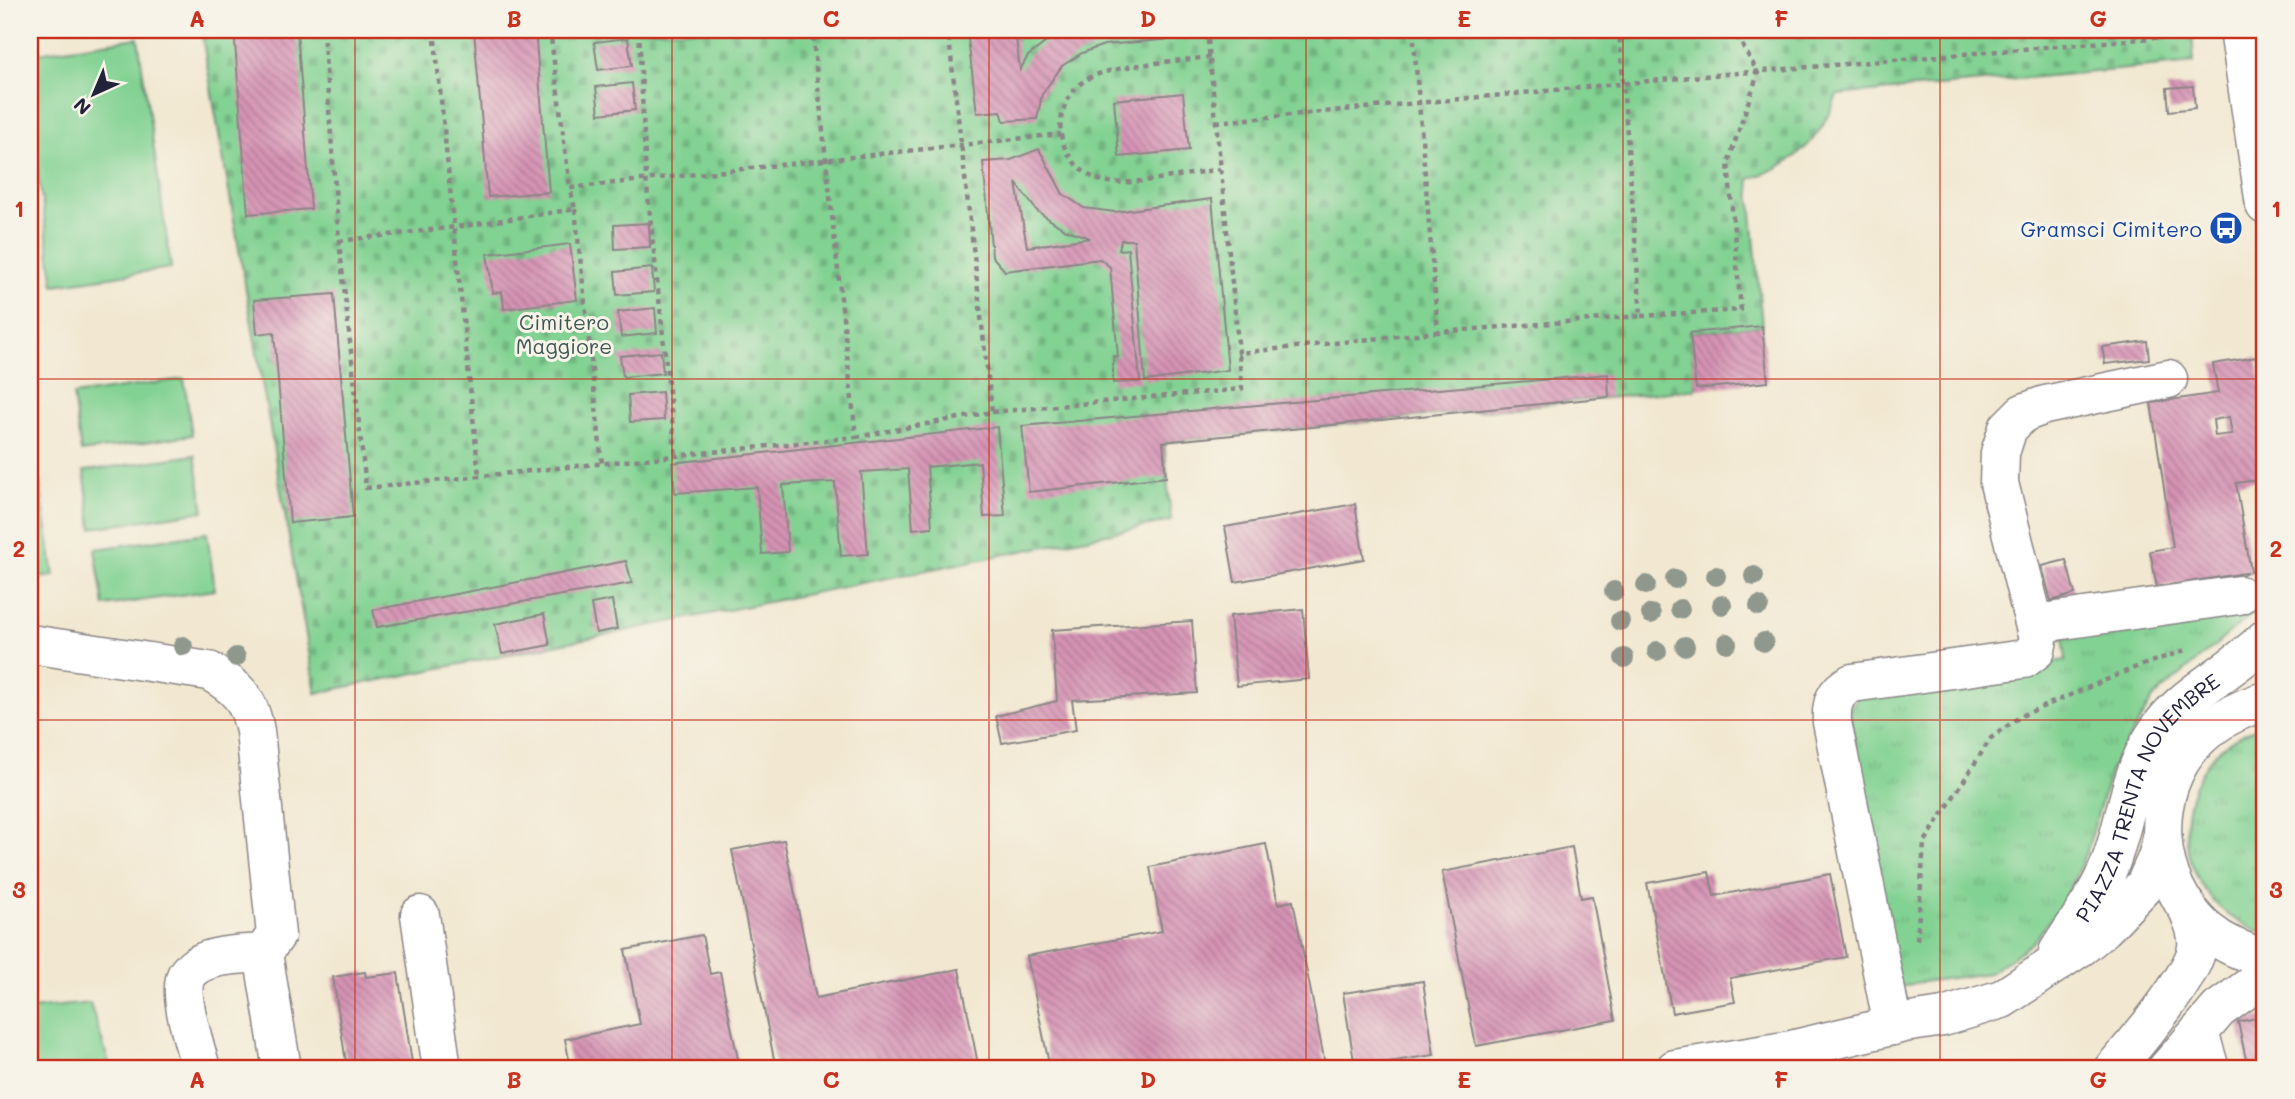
<svg xmlns="http://www.w3.org/2000/svg" width="2295" height="1099" viewBox="0 0 2295 1099" font-family="Mali,sans-serif">
  <defs>
    <pattern id="grass-tufts" width="24" height="20" patternUnits="userSpaceOnUse" patternTransform="scale(1.75)"><rect width="24" height="20" fill="#82d293"/><path d="M3 7l-1-3M5 7V3M7 7l1-3M15 17l-1-3M17 17v-4M19 17l1-3" fill="none" stroke="#70b480"/></pattern>
    <pattern id="cemetery-stones" width="16" height="16" patternUnits="userSpaceOnUse" patternTransform="scale(1.75)"><rect width="16" height="16" fill="#82d293"/><path d="M2 7V4a2 2 0 0 1 4 0v3zM10 15v-3a2 2 0 0 1 4 0v3z" fill="#70b480"/></pattern>
    <pattern id="building-back-hatch" width="6" height="6" patternUnits="userSpaceOnUse" patternTransform="scale(1.75)"><rect width="6" height="6" fill="#d693b4"/><path d="M-1 5l2 2M0 0l6 6M5-1l2 2" fill="none" stroke="#ad7894"/></pattern>
  </defs>
  <rect width="100%" height="100%" fill="#f7f3e8"/>
  <filter id="ink" filterUnits="userSpaceOnUse"><feTurbulence type="fractalNoise" baseFrequency=".0143" numOctaves="2"/><feDisplacementMap in="SourceGraphic" scale="14" xChannelSelector="R" yChannelSelector="G"/><feConvolveMatrix kernelMatrix="1 2 1 2 8 2 1 2 1" color-interpolation-filters="sRGB"/></filter>
  <filter id="wash" filterUnits="userSpaceOnUse"><feTurbulence type="fractalNoise" baseFrequency=".00686" numOctaves="4" result="noise"/><feDisplacementMap in="SourceGraphic" scale="28" xChannelSelector="R" yChannelSelector="G"/><feGaussianBlur stdDeviation="1.57" result="paint"/><feColorMatrix in="noise" values="0 0 0 0 0 0 0 0 0 0 0 0 0 0 0 0 0 1.4 0 .05"/><feComposite in="paint" operator="in"/></filter>
  <g filter="url(#wash)">
    <rect width="100%" height="100%" fill="#f2e8d1"/>
    <path fill="url(#grass-tufts)" stroke="#527a67" stroke-width="2" d="M2258 609 2154 697 2111 769 2087 851 2064 902 2032 943 1989 973 1915 983 1899 988 1849 709 1861 694 2066 660 2063 636Z
      M2265 724V933C2190 912 2163 824 2208 762 2222 742 2244 733 2265 724Z"/>
    <path fill="url(#cemetery-stones)" stroke="#527a67" stroke-width="2" d="M201 30H1833L1836 35 1880 30H2192L2194 63 1837 95C1821 140 1795 165 1749 179L1762 326 1690 333 1696 389 1164 442 1171 521 316 693Z"/>
    <path fill="#82d293" stroke="#527a67" stroke-width="2" d="M138 38 171 268 54 285 30 118V54Z
      M184 379 192 435 81 452 73 395Z
      M30 431H32L54 576 30 579Z
      M195 455 204 511 92 528 84 471Z
      M207 533 215 590 104 606 95 549Z
      M90 1003 111 1069H30V1009Z"/>
    <g id="blocks">
      <path fill="url(#building-back-hatch)" fill-rule="evenodd" d="M234 30H297L311 209 248 214Z
        M474 30H535L549 192 488 197Z
        M967 30H1015L1020 70 1028 56 1062 30H1195V37L1104 45 1082 53 1062 66 1042 94 1037 119 1004 121 1001 111 977 113Z
        M628 38 632 66 598 70 594 42Z
        M632 83 635 110 599 114 596 87Z
        M2193 86 2195 108 2169 111 2167 88Z
        M1183 93 1189 150 1119 157 1114 100Z
        M1039 149 1063 194 1084 208 1115 212 1212 199 1228 370 1145 381 1134 240H1121L1119 250 1128 249 1140 382 1113 383V356L1118 357 1110 267 1100 259 1005 271 992 256 983 162 1011 160ZM1016 183 1037 211 1064 229 1090 238 1027 247Z
        M649 223 650 247 615 249 614 225Z
        M570 244 577 300 504 309 502 291 493 293 487 254Z
        M652 268 654 292 617 295 615 272Z
        M334 294 353 517 290 523 274 332 257 334 254 300Z
        M655 308 657 333 621 337 618 312Z
        M1762 326 1768 382 1696 389 1690 333Z
        M2147 341 2149 359 2105 364 2102 347Z
        M661 352 663 373 623 377 620 356Z
        M2257 357 2265 410V479L2236 483 2251 572 2157 587 2150 551 2173 547 2151 403 2218 393 2213 364ZM2229 417 2232 434 2215 436 2213 420Z
        M1608 374 1609 397 1163 442 1166 477 1029 492 1022 426Z
        M662 392 664 420 630 422 628 395Z
        M997 427 1005 516 984 517 980 462 927 467 932 527 913 529 908 469 861 472 868 554 841 556 835 482 783 485 788 552 762 554 757 487 675 493 672 463Z
        M1355 504 1364 559 1235 582 1225 527Z
        M2066 560 2075 594 2051 601 2042 566Z
        M626 561 632 583 377 627 373 610Z
        M612 600 617 629 596 633 591 604Z
        M1303 609 1309 679 1237 686 1230 616Z
        M544 614 550 645 502 654 495 624Z
        M1192 621 1197 693 1072 700 1076 730 1002 743 996 716 1057 701 1052 630Z
        M784 840 816 998 959 969 979 1069H776L732 850Z
        M1266 844 1278 904 1293 901 1326 1069H1050L1027 956 1162 931 1150 867Z
        M1572 847 1581 898 1592 896 1615 1020 1476 1046 1442 872Z
        M1709 872 1714 896 1830 874 1846 957 1730 978 1735 1002 1672 1013 1647 883Z
        M702 935 710 974 720 972 740 1069H571L565 1039 640 1024 625 950Z
        M365 972 366 977 398 973 413 1069H347L333 977Z
        M1423 981 1434 1055 1355 1067 1343 993Z
        M2265 1016V1069H2248L2238 1022Z"/>
    </g>
  </g>
  <g filter="url(#ink)">
    <use href="#blocks" fill-opacity="0" stroke="#8a8586" stroke-width="2"/>
    <g fill="none" stroke-linecap="round" stroke-linejoin="round">
      <defs>
        <g id="minor">
          <path d="M2035 624 2239 595"/>
          <path d="M30 644 209 671C237 687 249 698 255 731L276 935 263 953 282 1069"/>
          <path d="M420 915 442 1069"/>
          <path id="s1" d="M2058 952C2075 925 2096 898 2108 869 2126 825 2127 779 2153 738 2179 694 2230 674 2265 639"/>
          <path d="M1893 1026 1832 722C1831 704 1834 692 1852 683L2024 659 2036 650 2038 639 1999 483 2000 453 2008 428 2023 413 2045 405 2168 379"/>
          <path d="M2199 1032 2210 1069"/>
          <path d="M201 1069C196 1047 176 994 187 974 189 971 195 966 199 964 217 954 243 955 263 953"/>
          <path d="M1675 1069 1791 1050 1904 1023 1943 1017 2002 999 2082 946 2104 928 2145 885 2157 858 2162 838"/>
        </g>
        <path id="major" d="M2239 30 2265 205
          M2265 701C2239 709 2216 720 2197 740 2146 792 2152 884 2208 931 2225 945 2245 953 2265 958
          M2113 1069C2133 1047 2195 974 2197 947 2199 933 2192 919 2186 905
          M2167 1069 2219 1009 2265 976"/>
      </defs>
      <use href="#minor" stroke="#8a8586" stroke-width="41"/>
      <use href="#major" stroke="#8a8586" stroke-width="41"/>
      <path stroke="#8a8586" stroke-width="4.5" stroke-dasharray="5 5" stroke-linecap="butt" d="M323 30 339 241 366 488 856 437 812 30
        M434 30 479 476
        M550 30 570 188
        M639 30 646 178 676 456
        M1207 30 1239 353 1437 332
        M1413 30 1438 332 1641 316 1619 30
        M1210 57C1178 61 1114 65 1089 78 1072 87 1063 104 1061 121 1059 131 1062 143 1067 152 1075 166 1087 177 1103 181 1127 187 1193 173 1220 169
        M1216 122 1703 76 2200 34
        M575 209 602 464
        M339 241 456 227 575 209 570 188 1061 134
        M1641 316 1741 310 1728 163 1758 73 1734 30
        M992 412 1242 389 1239 353
        M856 437 992 412 948 30
        M1917 940 1924 843 1991 738 2021 716 2134 668 2185 650"/>
      <use href="#minor" stroke="#fff" stroke-width="38"/>
      <use href="#major" stroke="#fff" stroke-width="38"/>
    </g>
    <g fill="#90988d">
      <circle cx="1716" cy="576" r="10"/>
      <circle cx="1754" cy="576" r="10"/>
      <circle cx="1675" cy="579" r="10"/>
      <circle cx="1646" cy="585" r="10"/>
      <circle cx="1614" cy="591" r="10"/>
      <circle cx="1722" cy="605" r="10"/>
      <circle cx="1759" cy="606" r="10"/>
      <circle cx="1680" cy="609" r="10"/>
      <circle cx="1651" cy="614" r="10"/>
      <circle cx="1620" cy="621" r="10"/>
      <circle cx="1764" cy="642" r="10"/>
      <circle cx="1727" cy="643" r="10"/>
      <circle cx="183" cy="646" r="10"/>
      <circle cx="1685" cy="646" r="10"/>
      <circle cx="1657" cy="651" r="10"/>
      <circle cx="236" cy="657" r="10"/>
      <circle cx="1624" cy="658" r="10"/>
    </g>
  </g>
  <path fill="none" stroke="#c8321e" stroke-width="2" stroke-opacity="0.55" d="M355 30V1069M672 30V1069M989 30V1069M1306 30V1069M1623 30V1069M1940 30V1069M30 379H2265M30 720H2265"/>
  <defs>
    <symbol id="bus-disc" viewBox="-11 -11 22 22"><circle r="9.5" fill="#1a4fb4" stroke="#f7f3e8"/><path d="M-5-6H5V4H4V6H2V4H-2V6H-4V4H-5ZM-3.5-4V0h7V-4ZM-3.5 1.2v1.5H-2V1.2ZM2 1.2v1.5H3.5V1.2Z" fill="#fff"/></symbol>
  </defs>
  <g fill-rule="evenodd">
    <use href="#bus-disc" x="2207" y="209" width="38" height="38"/>
  </g>
  <g text-anchor="middle" dominant-baseline="central" stroke-width="6" stroke-linejoin="round" paint-order="stroke">
    <g font-size="21" fill="#164399" stroke="#f7f3e8" text-anchor="end">
      <text x="2202" y="228">Gramsci Cimitero</text>
    </g>
    <g font-size="21" fill="#3f5755" stroke="#f7f3e8">
      <text x="564" y="321">Cimitero<tspan x="564" dy="24">Maggiore</tspan></text>
    </g>
    <g font-size="21" fill="#22223b" stroke="#f7f3e8">
      <text stroke="none"><textPath href="#s1" startOffset="182">PIAZZA TRENTA NOVEMBRE</textPath></text>
    </g>
  </g>
  <rect width="2295" height="1099" fill="none" stroke="#f7f3e8" stroke-width="77"/>
  <g transform="translate(94 94) rotate(224)" stroke="#f7f3e8" stroke-width="5" paint-order="stroke">
  <path d="M0-5L12 26L0 18L-12 26Z" fill="#22223b"/>
  <text y="-10" font-size="19" font-weight="bold" text-anchor="middle" fill="#22223b">N</text>
  </g>
  <rect x="38" y="38" width="2218" height="1022" fill="none" stroke="#c8321e" stroke-width="2.5"/>
  <g font-size="23" text-anchor="middle" font-weight="bold" fill="#c8321e">
    <text x="197" y="27">A</text>
    <text x="514" y="27">B</text>
    <text x="831" y="27">C</text>
    <text x="1148" y="27">D</text>
    <text x="1464" y="27">E</text>
    <text x="1781" y="27">F</text>
    <text x="2098" y="27">G</text>
    <text x="19" y="217">1</text>
    <text x="2276" y="217">1</text>
    <text x="19" y="557">2</text>
    <text x="2276" y="557">2</text>
    <text x="19" y="898">3</text>
    <text x="2276" y="898">3</text>
    <text x="197" y="1088">A</text>
    <text x="514" y="1088">B</text>
    <text x="831" y="1088">C</text>
    <text x="1148" y="1088">D</text>
    <text x="1464" y="1088">E</text>
    <text x="1781" y="1088">F</text>
    <text x="2098" y="1088">G</text>
  </g>
</svg>
